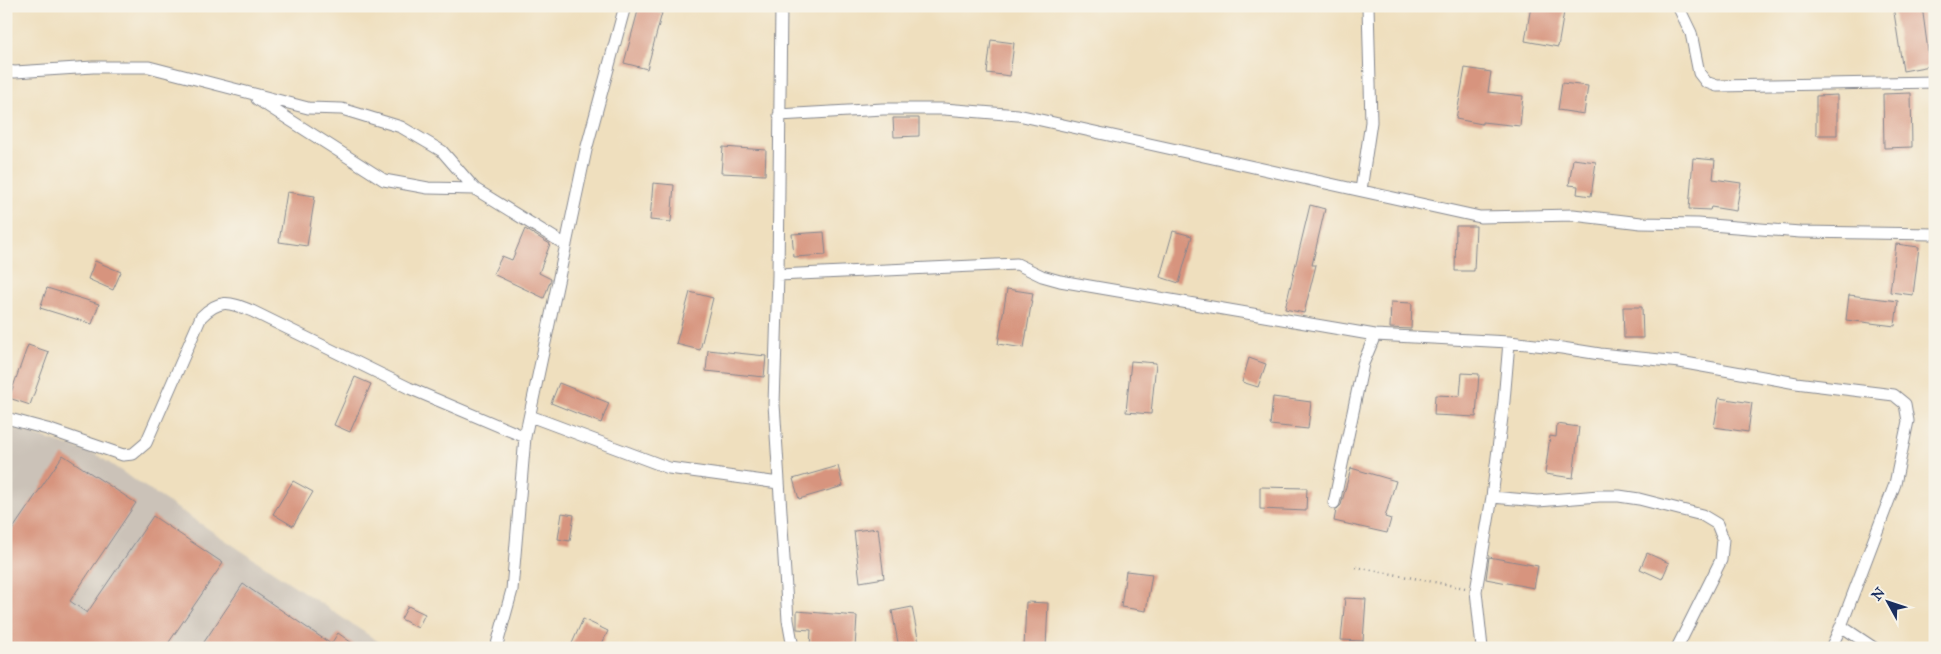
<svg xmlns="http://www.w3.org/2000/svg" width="1941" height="654" viewBox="0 0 1941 654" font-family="'IM FELL Great Primer',serif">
  <rect width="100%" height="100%" fill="#f7f3e8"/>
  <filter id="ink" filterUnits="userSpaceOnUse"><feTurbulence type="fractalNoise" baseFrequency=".02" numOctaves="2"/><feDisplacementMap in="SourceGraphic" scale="10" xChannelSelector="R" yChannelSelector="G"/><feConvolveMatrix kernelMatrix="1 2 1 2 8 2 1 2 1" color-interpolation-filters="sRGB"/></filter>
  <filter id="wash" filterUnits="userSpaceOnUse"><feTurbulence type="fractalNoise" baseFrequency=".0096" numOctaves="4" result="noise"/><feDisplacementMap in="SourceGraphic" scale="20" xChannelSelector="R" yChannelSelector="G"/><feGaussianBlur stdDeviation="1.12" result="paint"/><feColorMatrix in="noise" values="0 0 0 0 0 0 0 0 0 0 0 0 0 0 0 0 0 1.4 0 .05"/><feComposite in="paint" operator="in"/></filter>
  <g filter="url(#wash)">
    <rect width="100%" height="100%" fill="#efdfbe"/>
    <path fill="#cbc2b8" d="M6 426 97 455 388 648H6Z"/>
    <g id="blocks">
      <path fill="#d7947e" d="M1531 6H1565L1558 47 1525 41Z
        M1893 6H1922L1930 66 1903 71Z
        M639 7 662 13 647 69 624 63Z
        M991 40 1014 43 1010 76 987 73Z
        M1465 68 1491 72 1488 92 1523 96 1520 126 1482 122V124L1456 119Z
        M1562 83 1588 86 1584 114 1558 110Z
        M1911 93 1912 147 1884 148 1883 94Z
        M1837 95V135H1816V96Z
        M893 118H919V136L894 137Z
        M723 147 766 150 765 175 721 173Z
        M1693 158 1715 160 1713 179 1741 183 1736 211 1711 207 1710 210 1689 209Z
        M1573 159 1596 162 1591 196 1577 194 1578 186 1569 185Z
        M653 183 674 185 671 222 650 220Z
        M287 192 315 196 307 246 279 242Z
        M1310 205 1325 209 1312 265H1316L1304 313 1285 309Z
        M1456 226H1476L1474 271H1455Z
        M525 229 550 244 539 273 551 279 544 298 493 274 502 256 512 260Z
        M1173 231 1192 236 1179 283 1160 277Z
        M824 232 826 255 794 257 792 234Z
        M1896 244 1919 247 1913 295 1890 292Z
        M95 261 121 272 113 290 88 279Z
        M47 288 99 304 92 324 40 308Z
        M1007 289 1033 293 1024 348 998 344Z
        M690 292 713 298 700 350 676 344Z
        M1849 295 1898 301 1895 326 1846 320Z
        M1391 302 1412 303 1411 329 1390 328Z
        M1623 307H1642L1643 338H1624Z
        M28 345 49 352 30 405 9 398Z
        M708 350 766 356 764 377 706 371Z
        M1249 358 1266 364 1258 387 1242 382Z
        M1131 361 1156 363 1151 414 1126 412Z
        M1462 373 1479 374 1476 417 1434 415 1435 395 1460 396Z
        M355 377 371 384 350 432 334 425Z
        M559 383 609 403 601 423 551 403Z
        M1273 397 1311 402 1308 429 1270 425Z
        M1719 398 1752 403 1748 432 1714 427Z
        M1557 424 1579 427 1573 478 1545 474 1550 436 1556 437Z
        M63 455 136 503 70 601 87 613 153 516 223 563 165 648H6V539Z
        M838 466 843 486 799 499 793 479Z
        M1351 468 1396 481 1385 517 1391 519 1387 533 1334 521 1336 510 1341 505Z
        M293 481 313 492 293 526 273 514Z
        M1260 487 1307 488 1306 511 1260 509Z
        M562 513 574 515 570 541 558 539Z
        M878 528 884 578 860 582 854 531Z
        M1647 553 1669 563 1662 579 1640 569Z
        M1489 557 1538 566 1534 588 1486 579Z
        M1126 571 1152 574 1146 611 1121 607Z
        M243 584 331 644 338 633 359 648H200Z
        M1345 598 1366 599 1363 641 1341 640Z
        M1026 602 1048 603 1046 648H1024Z
        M408 606 425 614 418 628 401 619Z
        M912 607 920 648H899L892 611Z
        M797 611 857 616 855 648H810L811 630 797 629Z
        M583 619 608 631 600 648H570Z"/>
    </g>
  </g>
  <g filter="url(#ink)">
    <use href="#blocks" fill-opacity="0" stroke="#85878e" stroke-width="1"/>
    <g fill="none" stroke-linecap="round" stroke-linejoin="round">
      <defs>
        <path id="minor" d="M781 6 778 275 774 404 788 620 793 648
          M1678 6 1691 33 1699 73 1706 82 1717 86 1935 82
          M6 71 15 72 93 67H149L308 108 342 109 401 127 442 151 475 189 566 245
          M257 99 384 180 428 188 475 189
          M779 115 883 109H944L1018 115 1480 217 1573 215 1641 223 1698 224 1800 232 1935 234
          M1361 190 1371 122 1368 6
          M778 275 1017 264 1042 276 1060 281 1375 335 1509 342 1562 348 1600 354 1680 362 1796 383 1894 395 1905 404 1908 421 1895 484 1841 626 1831 648
          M530 416 669 468 779 483
          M6 418 47 429 123 455 133 454 146 443 201 317C220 298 229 302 252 311L409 388 525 437
          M1492 497 1538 501 1599 496H1619L1639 499 1702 515 1717 524 1723 539 1721 560 1677 648
          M1334 503 1363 364 1375 335
          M1841 626 1874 648
          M496 648 512 590 525 437 586 150 625 6
          M1482 648 1476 591 1492 497 1504 401 1509 342"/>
      </defs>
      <use href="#minor" stroke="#85878e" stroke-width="13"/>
      <path stroke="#85878e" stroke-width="2.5" stroke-dasharray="1 4" stroke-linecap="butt" d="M1356 567 1465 588"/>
      <use href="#minor" stroke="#fff" stroke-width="11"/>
    </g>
  </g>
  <rect width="1941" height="654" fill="none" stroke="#f7f3e8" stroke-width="25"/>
  <g transform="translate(1888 602) rotate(310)" stroke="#f7f3e8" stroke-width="4" paint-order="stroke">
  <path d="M0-4L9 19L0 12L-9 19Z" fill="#1b2f5e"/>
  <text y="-8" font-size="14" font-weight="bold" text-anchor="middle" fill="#1b2f5e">N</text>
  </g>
</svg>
